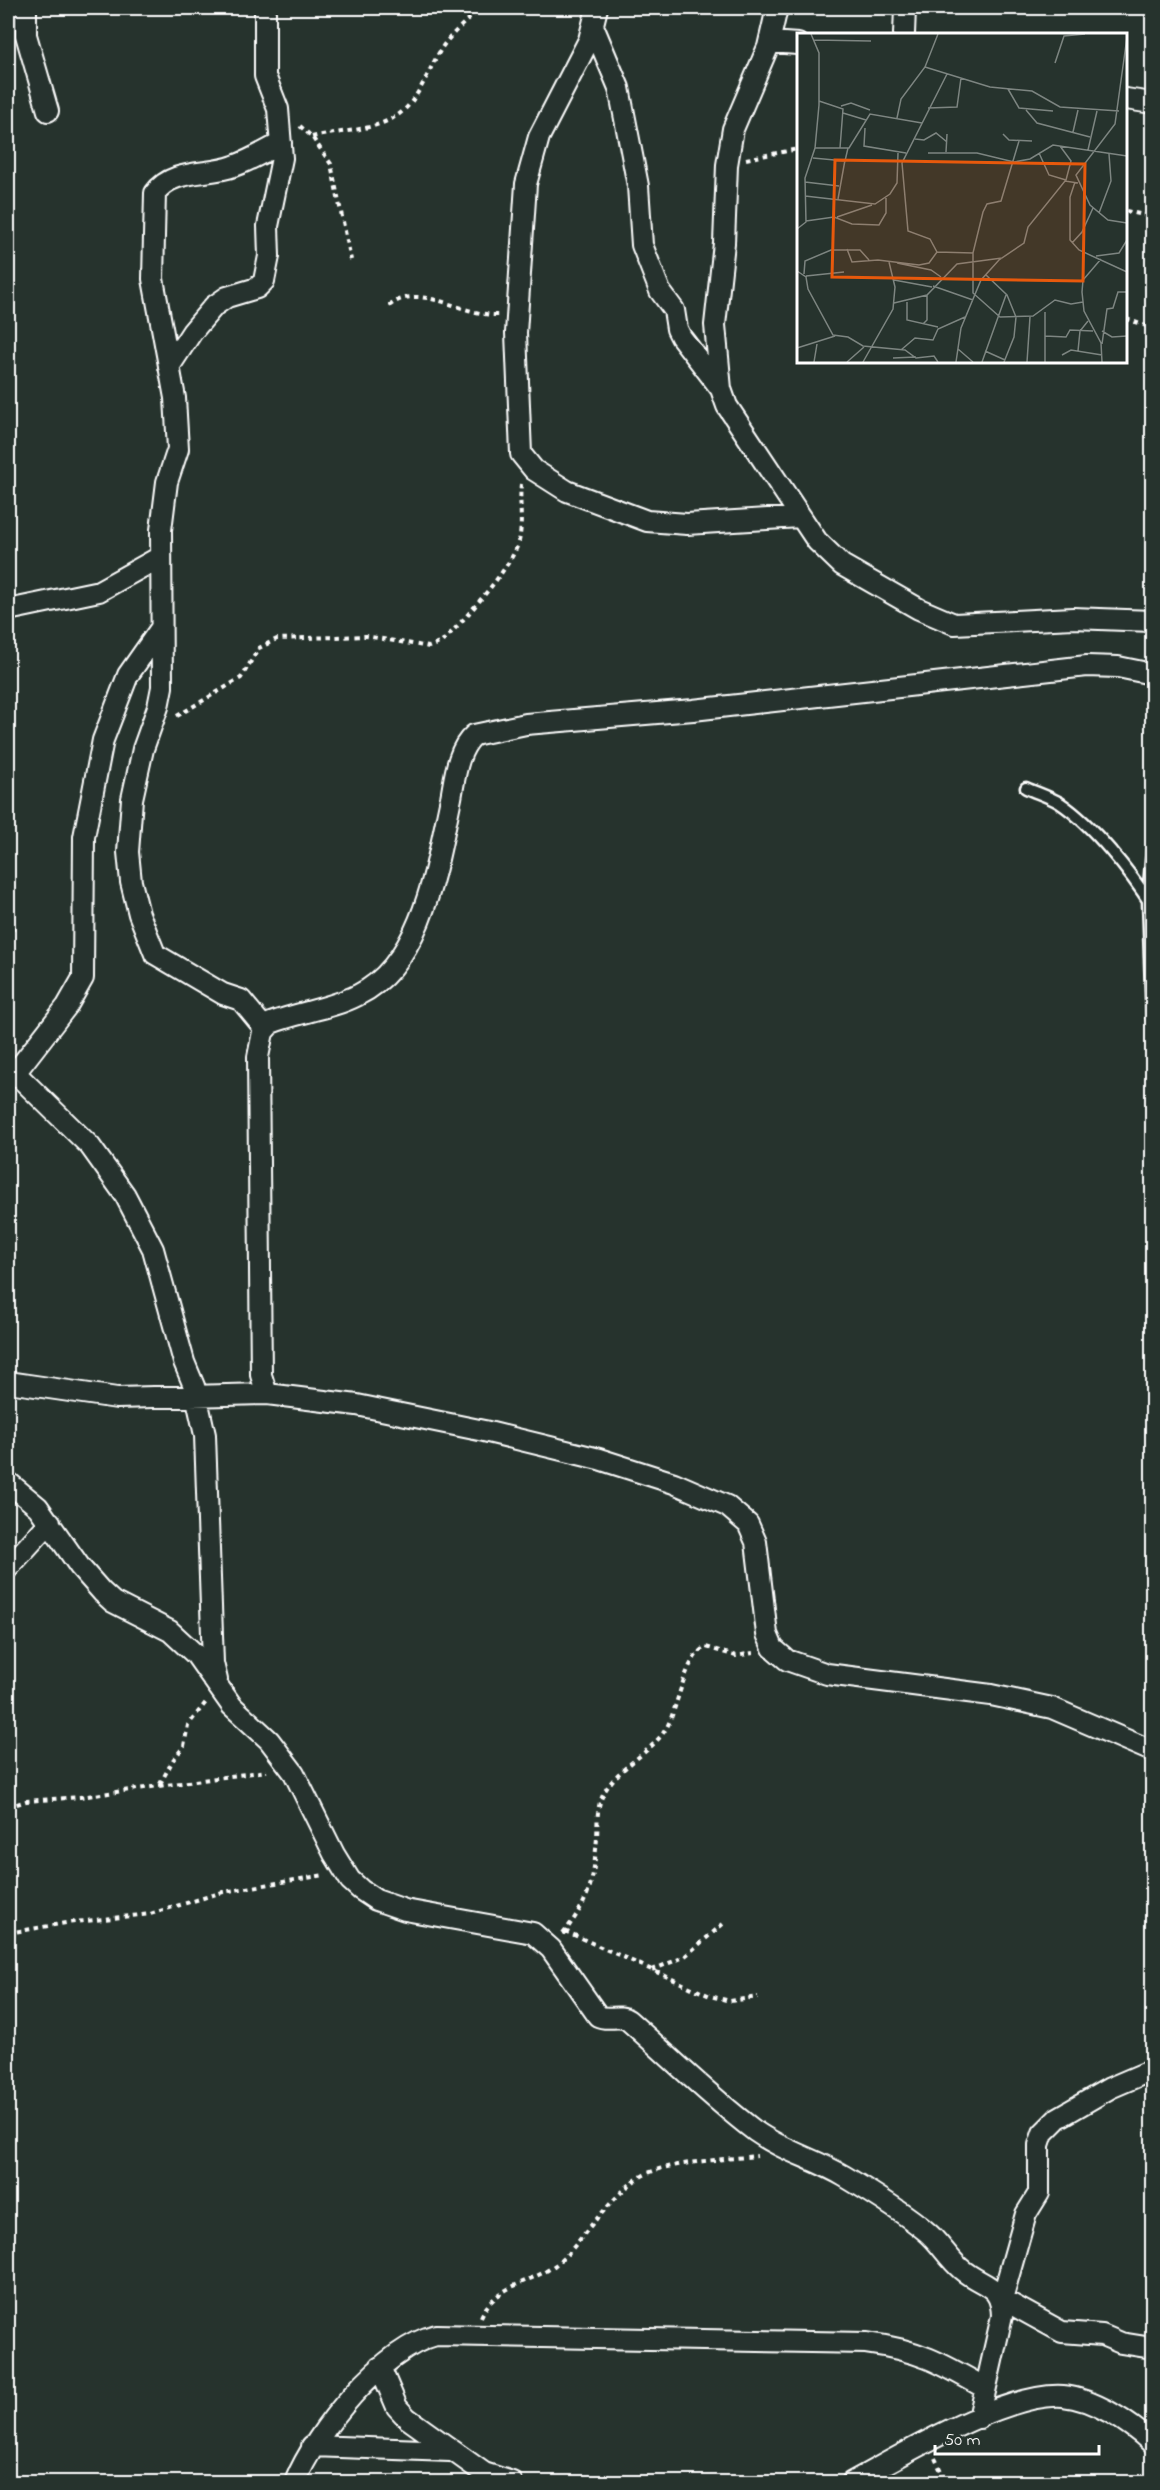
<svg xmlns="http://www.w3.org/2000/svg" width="1160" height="2490" viewBox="0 0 1160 2490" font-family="'Indie Flower',sans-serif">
  <rect width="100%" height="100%" fill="#26332d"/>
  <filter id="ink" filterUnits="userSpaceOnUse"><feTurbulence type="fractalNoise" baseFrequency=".0167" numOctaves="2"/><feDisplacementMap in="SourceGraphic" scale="12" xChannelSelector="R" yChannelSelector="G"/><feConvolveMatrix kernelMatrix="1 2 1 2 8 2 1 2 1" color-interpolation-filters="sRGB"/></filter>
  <g filter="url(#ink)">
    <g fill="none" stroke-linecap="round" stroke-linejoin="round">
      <defs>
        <path id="service" d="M1026 788C1037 793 1050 797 1060 803 1093 825 1131 873 1152 906
          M1152 850 1148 899 1152 1018"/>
        <path id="minor" d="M26 8V35L48 111
          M597 8 589 40 539 137 526 184 516 333 521 454 534 470 567 491 647 521 687 524 800 517
          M777 8 768 47 733 129 727 165 724 243 715 325 721 389 727 406 817 541 842 565 919 609 954 624 1073 618 1152 621
          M593 26 619 88 638 186 642 245 660 291 674 310 677 329 681 337 721 389
          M904 34 905 8
          M770 42 798 44
          M1126 99 1152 103
          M169 367 192 332 214 306 227 297 257 288 264 281 269 256 268 226 282 158 278 109 265 76V8
          M8 610 99 591 160 557
          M1152 674 1118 667 1087 666 693 710 526 724 474 735C457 750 455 777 451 798 437 861 424 963 358 995 331 1009 299 1012 271 1023L263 1032 258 1057 261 1375 267 1394 357 1405 484 1431 599 1459 674 1483 727 1506 748 1524 756 1542 767 1634 773 1648 787 1660 827 1674 991 1695 1052 1708 1152 1751
          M265 1029 241 1000 223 994 155 954 139 914 131 882 128 852 132 799 143 749 158 707 162 687 161 530 167 482 178 449 175 398 153 279 155 193C173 168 208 176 234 166 251 160 266 151 281 143
          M8 1066 90 1146 125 1195 153 1249 184 1362 194 1386 205 1435 213 1663 217 1680
          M15 1073 67 1006 83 978 84 837 103 740 128 675 161 628
          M8 1382 117 1398 267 1394
          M8 1482 38 1507 80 1567 102 1592 113 1602 170 1631 196 1655 232 1706 269 1740 294 1773 334 1854 350 1880 361 1890 376 1900 405 1910 533 1933 551 1949 598 2016C608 2021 619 2014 628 2020 670 2057 710 2097 755 2131 783 2151 815 2159 844 2176 869 2191 906 2214 927 2232 940 2243 948 2258 961 2269 983 2288 1001 2282 1002 2316L979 2418
          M8 1568 50 1522
          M1152 2070 1110 2088 1058 2118 1043 2133 1039 2145V2193L1026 2214 1002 2299 1062 2332 1102 2335 1121 2343 1152 2348
          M380 2367 397 2407 407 2418 484 2473 512 2482
          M312 2446 450 2451
          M295 2482C315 2432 382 2349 436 2335L866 2343C918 2350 940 2362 985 2388
          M852 2482C902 2455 1007 2392 1063 2396 1095 2399 1130 2423 1152 2443"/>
      </defs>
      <use href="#service" stroke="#fff" stroke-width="15"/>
      <use href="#minor" stroke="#fff" stroke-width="24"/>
      <path stroke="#fff" stroke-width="4" stroke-dasharray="4.5 4.5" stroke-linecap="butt" d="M300 126 312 137 331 164 351 260
        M312 137C338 131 370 131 393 118 418 105 428 69 443 46 454 31 468 19 483 8
        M746 159 798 149
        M1126 211 1152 217
        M389 306C420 281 462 316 498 315
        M1126 319 1152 328
        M177 716 241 678 259 648 277 639 366 636 429 647 442 642C463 621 512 567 519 541 523 523 519 502 521 484
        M8 909 13 929 8 953
        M160 1784 173 1760 184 1746 188 1725 207 1701
        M8 1807 26 1801 80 1797 267 1771
        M565 1931 710 1996 730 2001 758 1997
        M8 1933 66 1923 150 1914 223 1892 324 1875
        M563 1934C591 1897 593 1884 597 1838 598 1824 596 1810 602 1797 615 1767 651 1755 667 1727 678 1707 685 1656 706 1647L736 1656 753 1653
        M652 1970 684 1957 723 1924
        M481 2317C495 2285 529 2284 554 2266 572 2253 585 2231 600 2215 613 2201 627 2184 644 2175 668 2162 728 2159 757 2156
        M935 2458 946 2482"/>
      <use href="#service" stroke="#26332d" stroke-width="10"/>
      <use href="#minor" stroke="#26332d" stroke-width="20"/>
    </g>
  </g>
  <g transform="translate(797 33)">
    <rect width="330" height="330" fill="#26332d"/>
    <path fill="none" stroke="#7d8581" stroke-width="1.5" d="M330 4 318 91 279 142 293 172 311 187 330 190M17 7 74 8M258 30 267 3 288 1M128 34 193 54 235 58 263 74 322 78M150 41 105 130 111 198 133 206 140 219 176 220 186 179 190 171 204 168 222 108M211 56 222 75 256 78M22 68 46 76 43 115M44 73 54 70 73 77M131 75 160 74 164 45M229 77 240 90 293 104M46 80 69 87M100 85 104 66 128 34 141 1M68 95 67 113 109 120M276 99 281 77M206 101 212 107 235 108M118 106 127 107 139 100 150 109M18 115H52L73 81 125 90M291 117 300 78M149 119 150 101M131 120H180L217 129 233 126 256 112 330 123M242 120 252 142 269 147 274 128 263 113M16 125 48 128 51 115M8 149 42 153M278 149 273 164V207L282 217 330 239M8 163 78 171 93 161 100 150 101 120M41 166 48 127M302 180 314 148 312 121M40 184 75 172M9 188 37 184 55 191 82 192 89 180V165M0 196 9 189 8 145 18 115 22 72V20L14 1M275 210 285 199 296 175M50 216 55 229 81 227 122 232 132 230 140 219M176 219V260L203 284 236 283 258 267 274 271 286 269M299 223 322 220 330 207M304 226 286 247 285 259 287 278 304 310 305 329M100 230 134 237 144 244M0 238 9 244 11 256 36 302 51 304 66 313 108 317 119 325 137 323 141 329M7 241 8 228 34 217H63L72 227M189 242 210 262 219 284 217 304 207 329M9 243 47 239M97 247 135 254M136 253 176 267M110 269V287L141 294M97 270 130 262 160 231 205 225M248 279V329M126 291 130 287V262M305 298 315 304 330 303M248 303 269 304 273 297 296 298M305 311 310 276 316 275 321 259H330M0 315 38 303M161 316 176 329M104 317 118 305 136 307 141 296 168 284M188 318 208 327M281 318 283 298 291 288M265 322 274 317 305 322M96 325 119 324M17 329 20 311M50 329 67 314M66 329 96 276 98 254 92 229M159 329 164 295 184 247 202 227 227 210 231 194 268 148 281 150M185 329 209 262M230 329 233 284"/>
    <path fill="#e8590c" fill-opacity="0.15" stroke="#e8590c" stroke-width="3" d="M38 127 288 131 286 248 35 244Z"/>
    <rect width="330" height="330" fill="none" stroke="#fff" stroke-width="3"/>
  </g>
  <rect width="1160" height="2490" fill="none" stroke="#26332d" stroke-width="30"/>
  <rect x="15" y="15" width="1130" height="2460" fill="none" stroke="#fff" stroke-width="2" filter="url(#ink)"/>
  <path d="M935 2445v9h164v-9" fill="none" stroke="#ffffff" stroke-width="3"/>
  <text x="944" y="2445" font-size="18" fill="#ffffff" stroke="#26332d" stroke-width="4.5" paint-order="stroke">50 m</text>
</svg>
